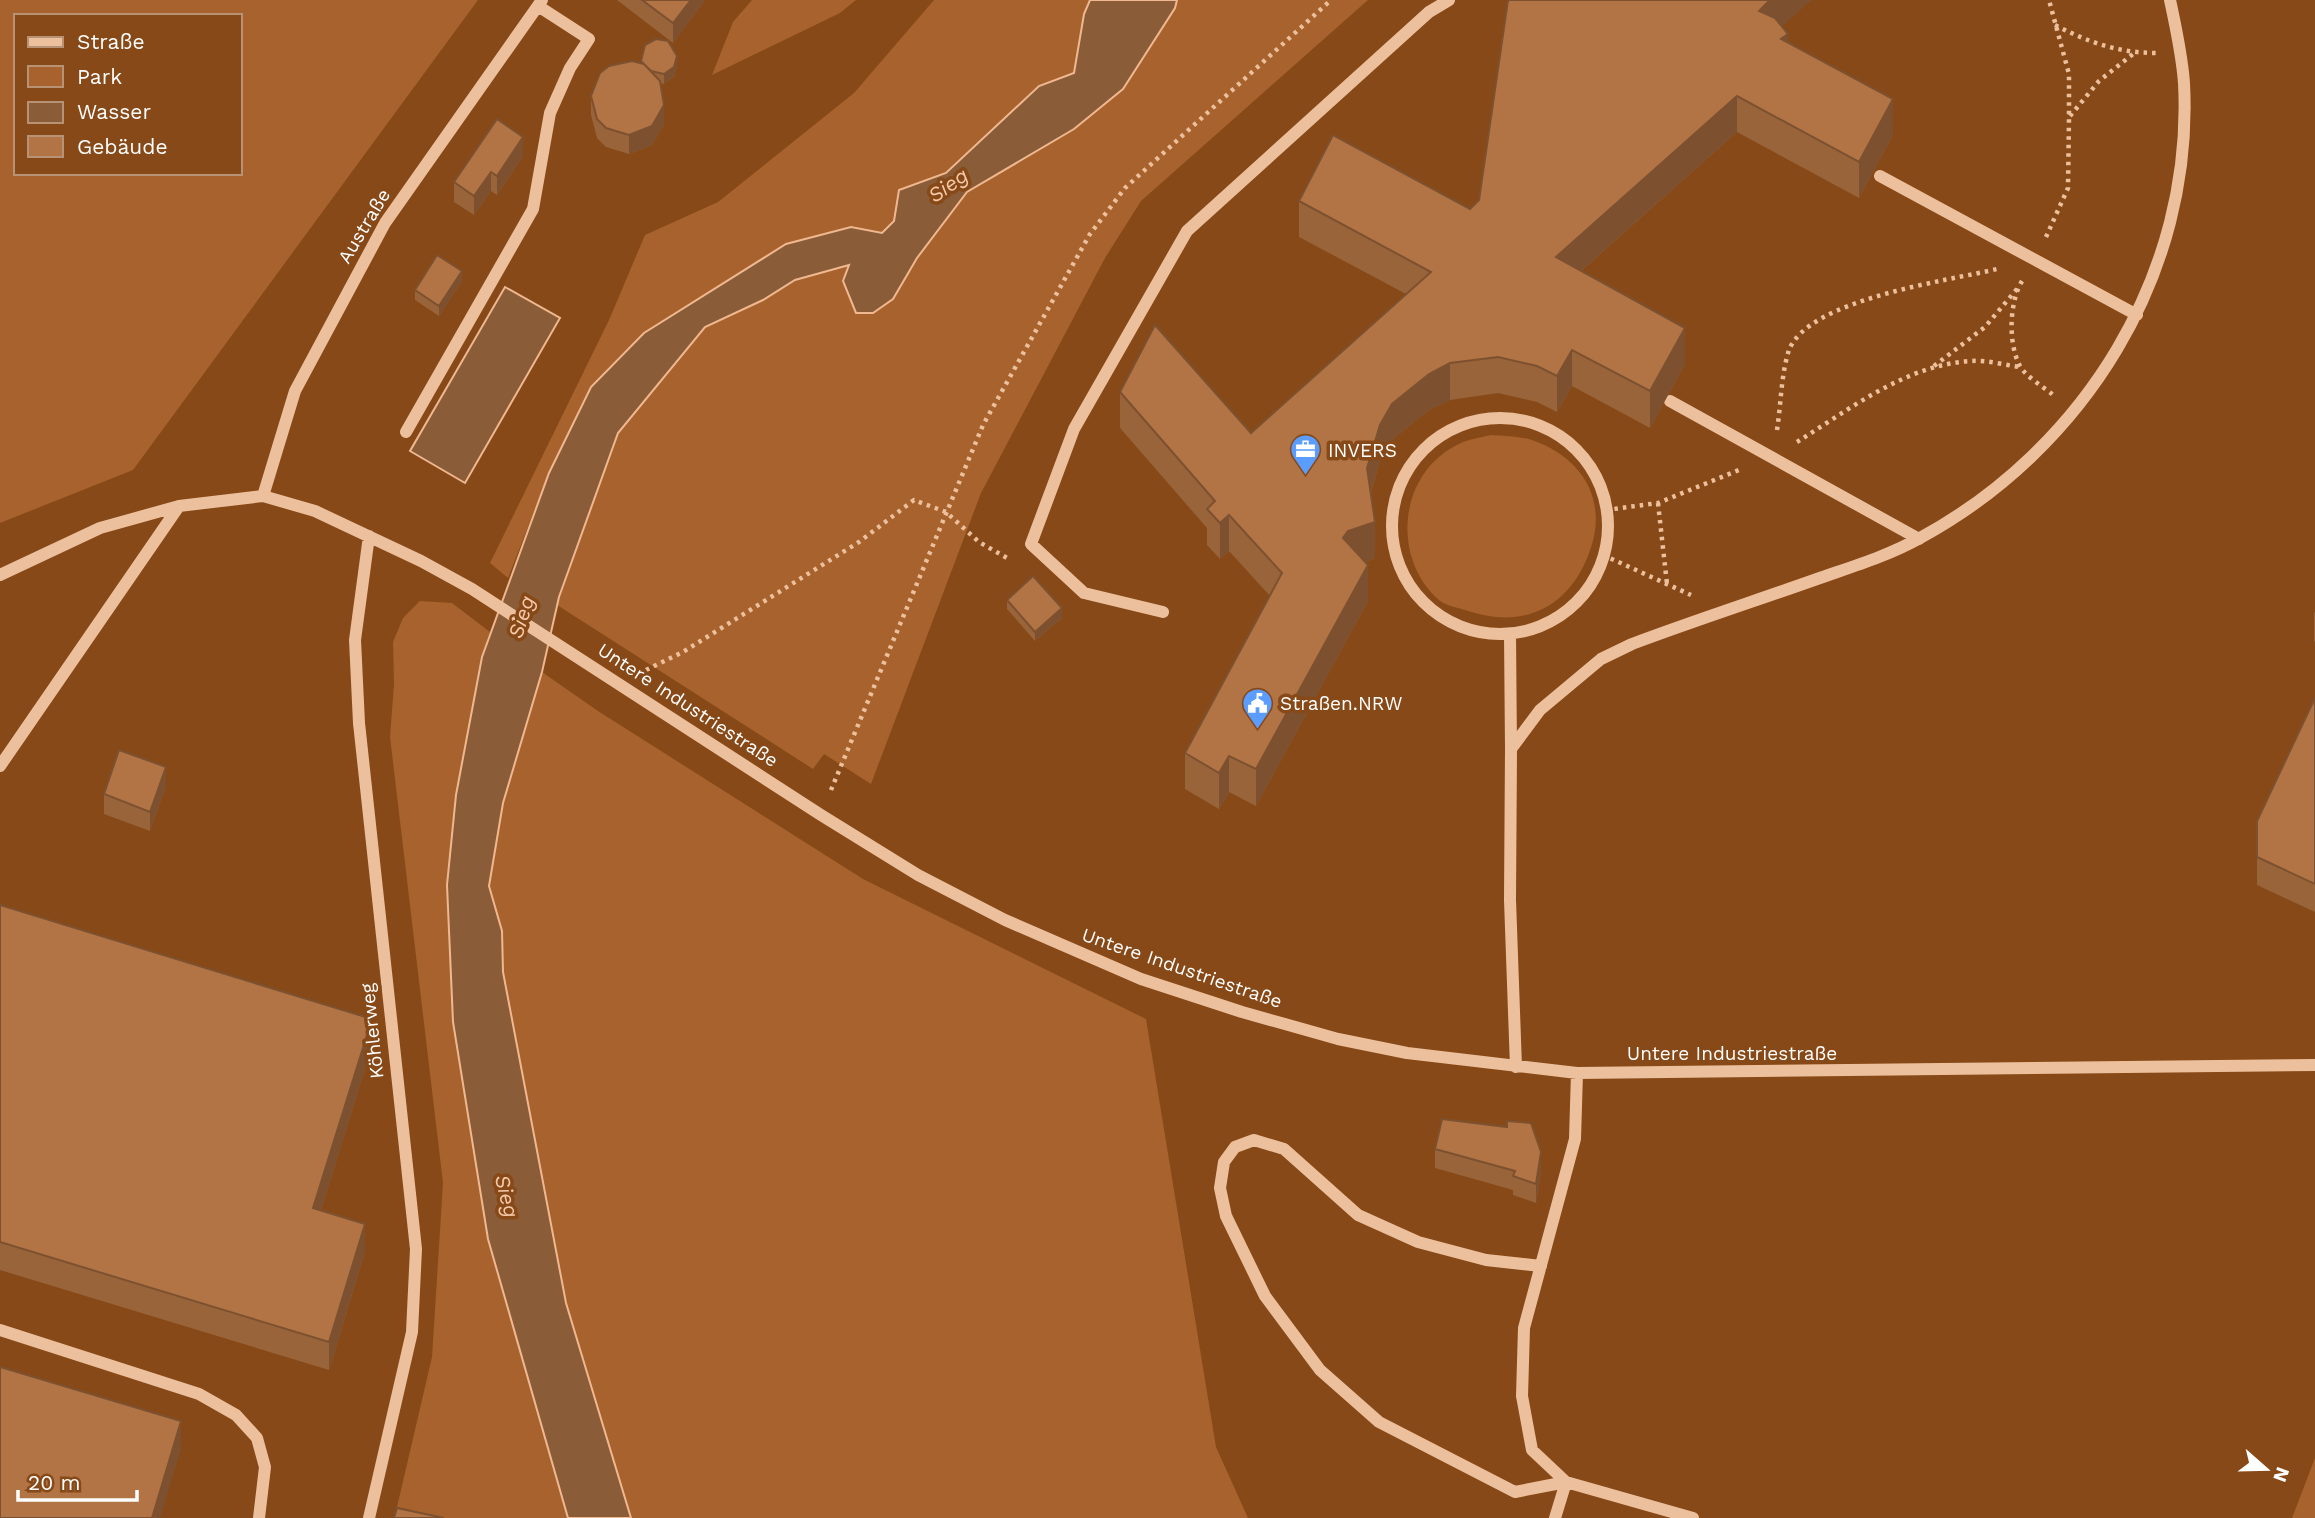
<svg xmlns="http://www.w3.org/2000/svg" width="2315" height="1518" viewBox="0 0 2315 1518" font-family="'Work Sans',sans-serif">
  <rect width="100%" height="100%" fill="#874917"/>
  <path fill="#a7622d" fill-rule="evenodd" d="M0 0H478L133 470 0 523ZM16 16H240V173H16Z
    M752 0H856L840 13 712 75 733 22Z
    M934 0H1090L1084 14 1074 73 1039 86 946 173 899 190 894 221 882 233 851 227 786 244 720 286 591 387 549 473 508 578 490 563 609 320 645 235 718 202 854 93Z
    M1177 0H1368L1141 201 1105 258 981 493 871 784 824 754 813 769 557 605 618 433 705 327 763 300 795 280 850 265 893 299 917 258 967 192 1074 129 1175 8Z
    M1490 435C1503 436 1519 436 1532 440 1584 458 1610 503 1588 556 1567 609 1522 629 1468 611 1460 608 1445 606 1439 600 1390 557 1399 472 1459 444 1468 439 1480 438 1490 435Z
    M420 601 452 603 490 632 482 657 456 795 447 885 453 1022 488 1239 568 1518H442L397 1507 432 1357 443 1183 390 737 394 684 393 642 403 618Z
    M542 672 598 711 863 879 1146 1019 1216 1447 1248 1518H631L566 1303 503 972 502 931 489 887 503 803Z
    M2315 1458V1518H2292Z"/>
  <path fill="#8a5c37" stroke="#f0b890" stroke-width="2" d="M1090 0H1177L1175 8 1123 89 1074 129 967 192 917 258 893 299 873 313H856L843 281 849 265 795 280 763 300 705 327 618 433 559 597 542 672 503 803 489 886 502 931 503 972 566 1303 631 1518H568L488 1239 453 1022 447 885 456 795 482 657 549 473 591 387 644 333 786 244 851 227 882 233 894 221 899 190 946 173 1039 86 1074 73 1084 14Z
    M505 287 560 318 465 483 410 451Z"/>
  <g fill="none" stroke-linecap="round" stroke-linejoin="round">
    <path stroke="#edc09d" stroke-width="4.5" stroke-dasharray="3.5 5" stroke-linecap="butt" d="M2055 25C2088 42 2118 53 2156 53
      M2070 116 2099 81 2133 54
      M2046 237 2068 188 2069 118V74L2049 0
      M2022 281C2009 303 2008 344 2020 366 2026 377 2044 387 2053 395
      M1934 366 1985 327 2017 289
      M1777 430C1781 405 1781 374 1789 350 1809 299 1947 281 1997 269
      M1797 442C1850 409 1907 364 1972 361 1987 360 2005 365 2020 367
      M1658 503 1667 584
      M1606 510 1658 503 1739 470
      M1603 555 1691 595
      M646 670 683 652 859 542 914 500 946 512 979 542 1007 558
      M831 790 983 425 1090 234 1125 188 1331 0"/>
    <path stroke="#edc09d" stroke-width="12" d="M1880 176 2137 315
      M1670 401 1919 539
      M1392 526a108 108 0 1 1 216 0a108 108 0 1 1-216 0Z
      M406 432 533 209 550 113 570 68 589 39 538 6
      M263 496 295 391 385 223 542 0
      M369 536 355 640 359 723 416 1249 412 1332 369 1518
      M0 575 100 528 179 506 263 496 315 511 421 561 472 589 821 815 918 875 1005 920 1141 979 1242 1012 1338 1039 1407 1053 1577 1073 2315 1065
      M1163 612 1084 593 1031 544 1074 429 1187 231 1429 12 1449 0
      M1510 634 1511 749
      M0 766 179 506
      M1516 1067 1510 900 1511 749 1540 710 1601 659 1632 644C1693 621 1755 601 1817 579 1851 567 1888 556 1920 538 2084 449 2194 274 2184 83 2182 55 2176 28 2170 0
      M1577 1073 1575 1139 1524 1328 1522 1396 1532 1450 1566 1482 1693 1518
      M1541 1266 1486 1260 1418 1242 1358 1215 1284 1149 1254 1140 1235 1147 1224 1162 1220 1188 1226 1216 1265 1296 1320 1370 1379 1422 1515 1492 1566 1482 1555 1518
      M0 1330 199 1394 236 1415 257 1438 265 1467 259 1518"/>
  </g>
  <path fill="#99643a" d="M617 0H705L673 43Z
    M1508 0H1811L1781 26 1788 43 1893 135 1859 198 1737 132 1581 271 1685 364 1650 428 1572 386 1557 412 1537 402 1498 393 1450 400 1429 410 1392 440 1380 461 1371 492 1375 558 1365 562 1368 601 1256 806 1229 792 1219 809 1185 789V753L1270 596 1229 551 1220 559 1207 545V528L1120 428V392L1251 433 1406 294 1299 237V201L1470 209 1479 200Z
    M641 61 677 66 674 77 664 84 661 83 664 124 652 145 629 154 606 147 597 138 591 115V96L641 64Z
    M523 156 497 195 491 191 474 215 454 202V182Z
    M462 281 439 316 415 300V290Z
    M1007 600 1062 618 1035 641 1007 609Z
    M2315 612V642L2314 641V613Z
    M2315 698V912L2257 885V821Z
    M166 786 150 831 104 814V794Z
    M0 905 372 1047 321 1210 365 1252 329 1370 0 1270Z
    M1435 1149 1541 1172 1536 1203 1513 1195V1190L1435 1168Z"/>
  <path fill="#7d5130" d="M691 0H705L673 43V23Z
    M1770 0H1811L1759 47V11Z
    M1788 34V70L1781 39Z
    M677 56V66L674 77 664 84V74Z
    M1737 96V132L1556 293V257Z
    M1893 99V135L1859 198V162Z
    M664 105V124L652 145 629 154V135Z
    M523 137V156L497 195V176Z
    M491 172V191L474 215V196Z
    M462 271V281L439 316V306Z
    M1685 328V364L1650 428V391Z
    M1572 350V386L1557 412V376Z
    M1450 363V400L1429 410 1392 440 1380 461 1367 504V468L1380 425 1392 404 1429 374Z
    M1229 515V551L1220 559V523Z
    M1375 522V558L1348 568 1343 538 1348 531Z
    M1368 565V601L1256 806V769Z
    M1062 608V618L1035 641V632Z
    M1229 756V792L1219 809V773Z
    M166 767V786L150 831V812Z
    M372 1019V1047L313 1236V1208Z
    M1541 1152V1172L1536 1203V1184Z
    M365 1224V1252L329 1370V1342Z
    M181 1421V1449L160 1518H152Z"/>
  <path fill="#b27444" stroke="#7d5130" stroke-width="2" d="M642 0H691L673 23Z
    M1508 0H1770L1759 11 1775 18 1788 34 1781 39 1893 99 1859 162 1737 96 1556 257 1685 328 1650 391 1572 350 1557 376 1537 366 1498 357 1450 363 1429 374 1392 404 1380 425 1367 468 1375 522 1348 531 1343 538 1368 565 1256 769 1229 756 1219 773 1185 753 1282 573 1229 515 1220 523 1207 509 1215 501 1120 392 1155 325 1251 433 1431 272 1299 201 1333 135 1470 209 1479 200Z
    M656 39 668 41 677 56 674 67 664 74 651 71 641 61 645 45Z
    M632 61 644 64 660 81 664 105 652 126 629 135 606 128 597 119 591 96 600 73 609 66Z
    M497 119 523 137 497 176 491 172 474 196 454 182Z
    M437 255 462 271 439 306 415 290Z
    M1033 576 1062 608 1035 632 1007 600Z
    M2315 698V884L2257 857V821Z
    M119 750 166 767 150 812 104 794Z
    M0 905 372 1019 313 1208 365 1224 329 1342 0 1242Z
    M1442 1119 1507 1127V1121L1531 1123 1541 1152 1536 1184 1513 1176 1515 1171 1435 1149Z
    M0 1367 181 1421 152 1518H0Z
    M397 1508 444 1518H394Z"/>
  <defs>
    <symbol id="office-pin" viewBox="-11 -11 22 30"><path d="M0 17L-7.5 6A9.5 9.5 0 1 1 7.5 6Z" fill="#5a9dff" stroke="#874917"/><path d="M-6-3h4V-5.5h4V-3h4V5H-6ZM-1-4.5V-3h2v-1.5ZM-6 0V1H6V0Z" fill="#fff"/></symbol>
    <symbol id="civic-pin" viewBox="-11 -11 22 30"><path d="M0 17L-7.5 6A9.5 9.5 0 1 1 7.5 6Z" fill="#5a9dff" stroke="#874917"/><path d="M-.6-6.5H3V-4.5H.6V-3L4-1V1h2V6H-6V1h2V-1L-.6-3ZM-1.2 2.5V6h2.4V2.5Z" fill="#fff"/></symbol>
  </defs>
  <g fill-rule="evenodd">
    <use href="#office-pin" x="1288" y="432" width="35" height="47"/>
    <use href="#civic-pin" x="1240" y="686" width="35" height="47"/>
  </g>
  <g text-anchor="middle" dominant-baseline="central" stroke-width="7" stroke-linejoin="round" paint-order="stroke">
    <g font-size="19" fill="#fff" stroke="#874917">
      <text transform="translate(364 226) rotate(-59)">Austraße</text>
      <text transform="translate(688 705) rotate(33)">Untere Industriestraße</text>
      <text transform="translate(1182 968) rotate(19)">Untere Industriestraße</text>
      <text transform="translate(372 1031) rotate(-96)">Köhlerweg</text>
      <text x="1732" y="1053">Untere Industriestraße</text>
    </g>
    <g font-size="19" fill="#fff" stroke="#874917" text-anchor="start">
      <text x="1328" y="450">INVERS</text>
      <text x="1280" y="703">Straßen.NRW</text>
    </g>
    <g font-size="21" font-style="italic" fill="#f5c9a9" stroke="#874917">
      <text transform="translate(948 185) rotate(-35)">Sieg</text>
      <text transform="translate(521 617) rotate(-72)">Sieg</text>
      <text transform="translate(507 1196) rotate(76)">Sieg</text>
    </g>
  </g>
  <rect x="14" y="14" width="228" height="161" fill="#874917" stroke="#b79274" stroke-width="2"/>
  <rect x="28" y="37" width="35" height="10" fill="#edc09d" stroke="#b79274" stroke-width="2"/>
  <text x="77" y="49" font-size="21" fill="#ffffff">Straße</text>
  <rect x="28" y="66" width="35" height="21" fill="#a7622d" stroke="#b79274" stroke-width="2"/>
  <text x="77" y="84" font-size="21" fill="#ffffff">Park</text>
  <rect x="28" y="102" width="35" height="21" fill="#8a5c37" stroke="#b79274" stroke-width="2"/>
  <text x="77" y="119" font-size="21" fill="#ffffff">Wasser</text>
  <rect x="28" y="136" width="35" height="21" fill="#b27444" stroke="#b79274" stroke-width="2"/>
  <text x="77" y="154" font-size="21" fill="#ffffff">Gebäude</text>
  <g transform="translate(2266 1469) rotate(110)" stroke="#874917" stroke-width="5" paint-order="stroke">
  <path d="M0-5L12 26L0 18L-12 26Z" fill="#ffffff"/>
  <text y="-10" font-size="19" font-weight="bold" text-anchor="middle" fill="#ffffff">N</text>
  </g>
  <path d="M18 1490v10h119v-10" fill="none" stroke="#ffffff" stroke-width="3.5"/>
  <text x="28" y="1490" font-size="21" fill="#ffffff" stroke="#874917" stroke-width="5" paint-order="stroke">20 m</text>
</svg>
